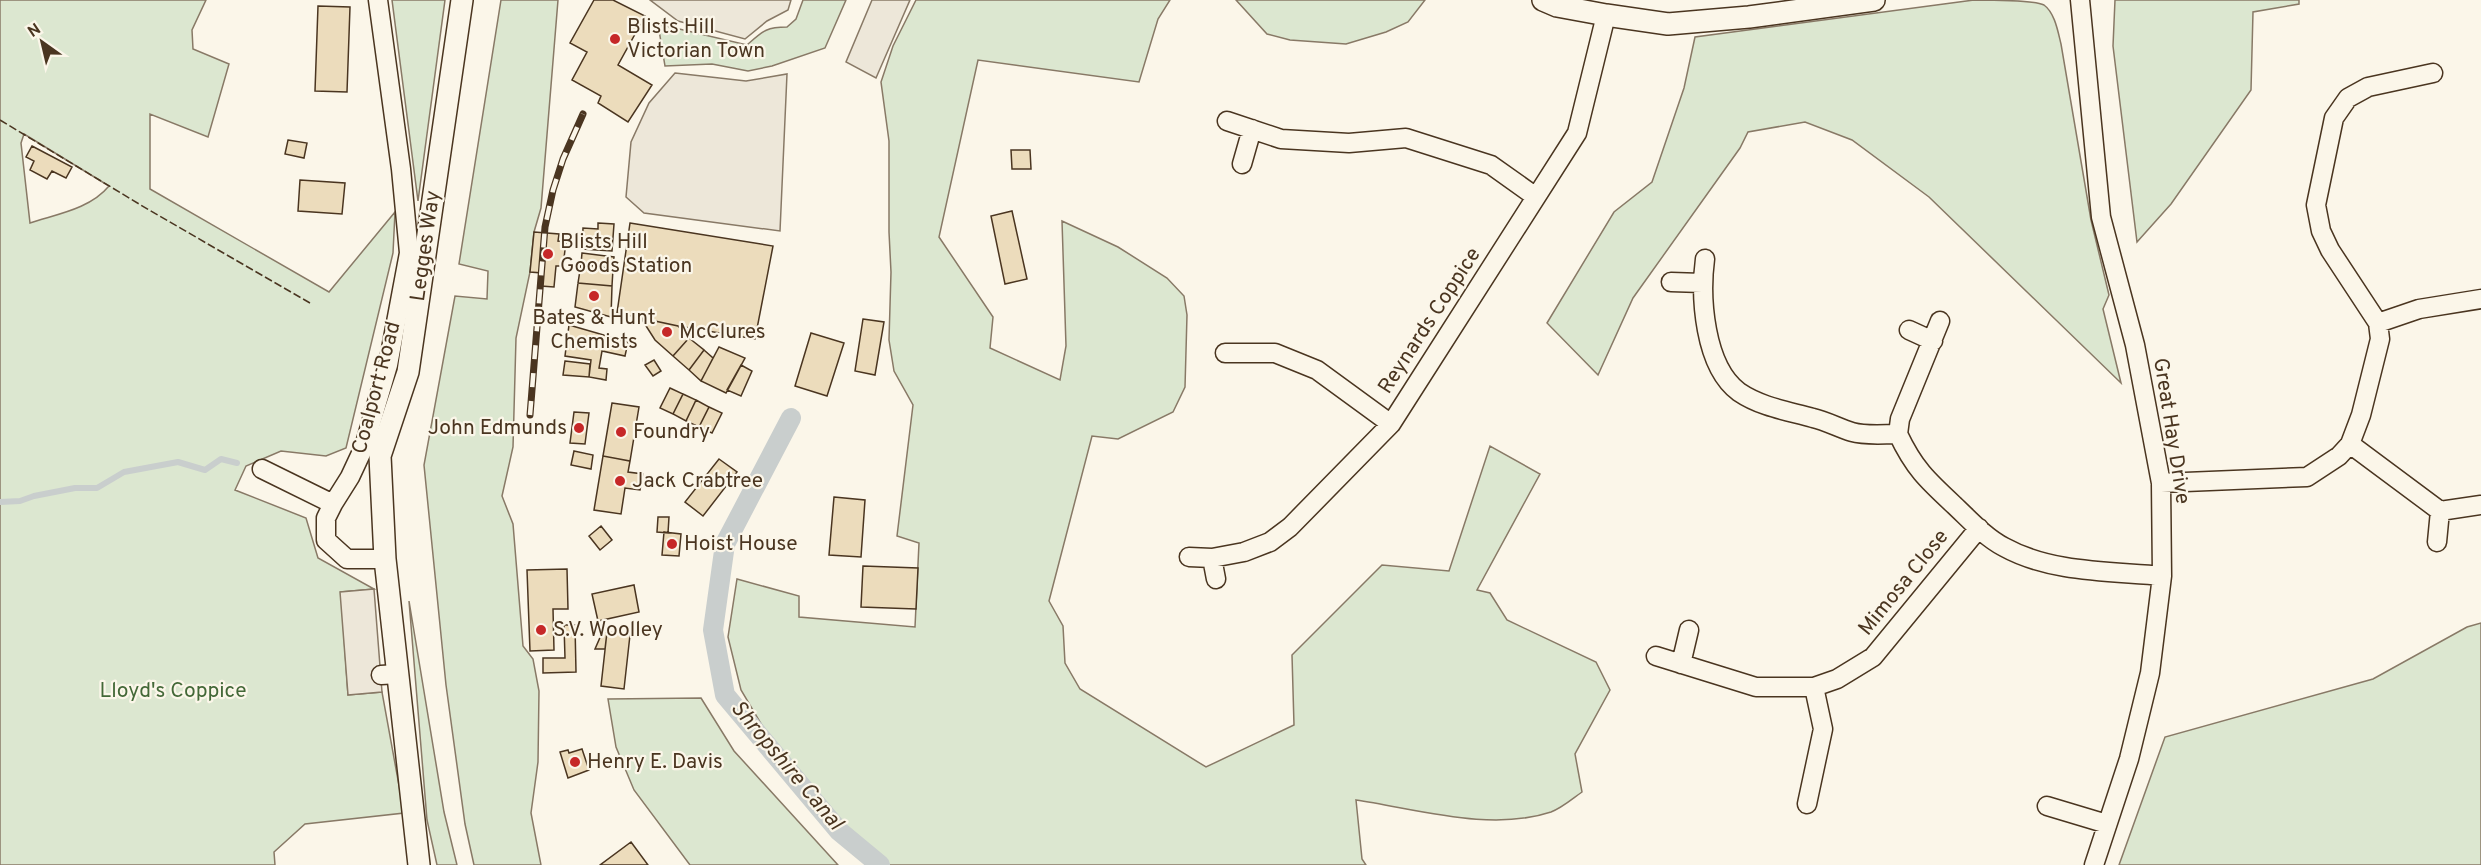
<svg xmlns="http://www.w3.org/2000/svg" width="2481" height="865" viewBox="0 0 2481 865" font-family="Overpass,sans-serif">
  <rect width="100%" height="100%" fill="#fbf6e9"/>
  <path fill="#dce7d0" stroke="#887966" stroke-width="1.5" fill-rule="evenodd" d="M0 0H206L192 30 193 49 229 64 208 137 150 114V189L329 292 395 212 393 253 346 448 326 456 281 451 246 466 235 490 306 518 318 558 374 589 341 592 348 695 382 692 404 813 305 824 274 852 275 865H0ZM24 134 109 186C90 209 57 214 30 223L21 143Z
    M392 0H445L418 201Z
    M501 0H558L541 208 534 232 530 272 516 338 513 447 502 496 513 524 523 646 533 659 539 691 538 762 531 813 541 865H474L465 824 446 685 424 465 455 296 487 299 488 271 459 264Z
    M803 0H846L825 48 772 66 748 71 712 64 665 66 658 24 747 45C763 31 766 27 787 27L796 19Z
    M916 0H1170L1158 19 1139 82 978 60 939 237 993 317 990 348 1060 380 1066 346 1062 221 1118 247 1167 278 1184 296 1187 315 1185 387 1173 412 1118 439 1092 436 1049 601 1063 626 1065 663 1080 689 1206 767 1294 725 1292 655 1382 565 1449 571 1490 446 1540 474 1477 590 1490 593 1507 620 1596 662 1610 690 1575 754 1582 792C1572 799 1562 808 1551 812 1491 832 1417 809 1356 800L1362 859 1366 865H881L839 826 773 744 741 690 728 637 737 579 799 596V617L915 627 919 543 897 536 913 405 894 371 889 340 891 272 889 232V141L881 82 893 46Z
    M1236 0H1425L1408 22 1386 32 1346 44 1290 40 1267 34Z
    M1974 0C1989 0 2033 0 2044 5 2055 13 2058 32 2061 44L2091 220 2109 295 2103 309 2121 383 1929 197 1852 140 1805 122 1748 132 1740 148 1633 298 1598 375 1547 323 1614 212 1652 182 1684 88 1695 37Z
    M2115 0H2299V4L2253 12 2251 90 2171 204 2137 242 2113 46Z
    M409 601 444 812 457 865H437L427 820Z
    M2481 623V865H2119L2165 737 2373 679 2467 627Z
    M701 698 734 751 838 865H690L634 790 616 747 608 699Z"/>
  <path fill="#ede7d9" stroke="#887966" stroke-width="1.5" d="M650 0H791L788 10 767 21 745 39 678 21Z
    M872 0H910L876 78 846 62Z
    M675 73 746 81 787 74 780 231 644 213 626 197 631 142 649 103Z
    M374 589 382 692 348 695 340 592Z"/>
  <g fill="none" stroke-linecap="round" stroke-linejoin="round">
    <path stroke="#c9cecd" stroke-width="6" d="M0 502 20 501 34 496 75 488H97L124 472 178 462 205 470 221 459 237 463"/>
    <path stroke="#c9cecd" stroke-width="20" d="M791 418 725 544 713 630 725 695 839 831 880 865"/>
  </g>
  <path fill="#ecdcbc" stroke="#4a3520" stroke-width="1.5" d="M594 0H613L645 16 618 65 652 85 628 122 598 103 601 96 572 80 587 52 570 43Z
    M318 6 350 7 347 92 315 91Z
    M288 140 307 143 304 158 285 154Z
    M32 146 72 167 66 178 52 171 47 179 30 170 34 161 26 157Z
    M1011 150H1030L1031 169H1012Z
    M300 180 345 183 342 214 298 211Z
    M1012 211 1027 279 1005 284 991 216Z
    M598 223 614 224 612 251 582 249 583 228 598 229Z
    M630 223 773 246 755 339 678 326 617 313Z
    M534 232 559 234 558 241 566 242 563 266H556L554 287 541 286 542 273 530 272Z
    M582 253 614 257 613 269 581 264Z
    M581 264 613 269 612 286 578 283Z
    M578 283 612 286 611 317 575 307Z
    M641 318 678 326 689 338 673 356 655 340Z
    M863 319 884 322 875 375 855 371Z
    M569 325 628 342 625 356 602 351 599 368 607 369 606 380 589 377 591 360 565 356Z
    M811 333 844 343 827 396 795 386Z
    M689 338 704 350 689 370 673 356Z
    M719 347 745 358 726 393 701 381Z
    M704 350 713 358 701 381 689 370Z
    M654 360 661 371 653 376 645 365Z
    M565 361 590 364 589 377 563 375Z
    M741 365 752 371 741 396 727 390Z
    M670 388 683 394 673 414 660 408Z
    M683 394 696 400 686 421 673 414Z
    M696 400 709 407 699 427 686 421Z
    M612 403 639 407 630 461 603 456Z
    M709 407 722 413 712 433 699 427Z
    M574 412 589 413 585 444 570 443Z
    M574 451 593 455 591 469 571 465Z
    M603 456 630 461 628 472 643 474 640 490 625 488 621 514 594 510Z
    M719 459 737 472 703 516 685 502Z
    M834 497 865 500 861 557 829 555Z
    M658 517H669L668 533 657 532Z
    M601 526 612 540 600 550 589 536Z
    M664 532 681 534 679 556 662 555Z
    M863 566 918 568 916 609 861 607Z
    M567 569 568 609H553L554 650 530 651 527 570Z
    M634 585 639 612 598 621 592 594Z
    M564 625H575L576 672 543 673V658H565Z
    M607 632 630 635 624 689 601 686Z
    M607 632 605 649H595L602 633Z
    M582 749 589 770 568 778 560 752 568 750 569 753Z
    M631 842 648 865H600Z"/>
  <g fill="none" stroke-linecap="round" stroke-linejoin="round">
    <defs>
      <path id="minor" d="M378 0 401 169 409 253 388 365 364 447 350 477 333 504 326 518V540L347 559H385
        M2080 0 2101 217 2135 345 2161 483 2162 576 2150 673 2129 759 2094 865
        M1227 121 1281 139 1349 143 1406 138 1491 165 1536 197
        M1242 164 1252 129
        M1705 259C1700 297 1704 366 1739 392 1761 407 1788 411 1813 418 1826 421 1839 428 1852 432 1866 436 1883 434 1898 434
        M1671 282 1702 283
        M2378 323 2419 309 2481 299
        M1909 330 1933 341
        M1225 353H1275L1317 370 1391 424
        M1898 434C1914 468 1927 480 1954 505 1970 520 1985 537 2004 547 2051 573 2110 571 2162 576
        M1898 434 1900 419 1940 321
        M2350 444 2440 511 2481 505
        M262 469 333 504
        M2161 483 2307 477 2339 456 2350 444 2361 415 2380 339 2378 323 2330 250 2321 231 2316 205 2334 118 2348 98 2368 87 2433 73
        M2437 542 2440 511
        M1189 557 1212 558 1244 552 1270 542 1290 527 1391 424 1577 133 1606 15
        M1212 558 1216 579
        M1656 656 1756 687H1814L1837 679 1873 657 1979 528
        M1681 664 1689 630
        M381 675 398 674
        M1807 804 1823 729 1814 687
        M2047 806 2107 824"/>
      <path id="tertiary" d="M1543 0 1557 6 1606 15 1668 24 1749 17 1874 0
        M419 865 385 559 380 456 408 372 462 0"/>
    </defs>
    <use href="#minor" stroke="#4a3520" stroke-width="21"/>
    <use href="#tertiary" stroke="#4a3520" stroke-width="24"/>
    <use href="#minor" stroke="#fbf6e9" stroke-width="18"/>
    <use href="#tertiary" stroke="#fbf6e9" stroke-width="21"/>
    <defs>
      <path id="rail" d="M530 415 545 227 553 190 563 159 583 114"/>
    </defs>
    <use href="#rail" stroke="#4a3520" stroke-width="7"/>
    <use href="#rail" stroke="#fbf6e9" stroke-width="4.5" stroke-dasharray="14" stroke-linecap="butt"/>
    <path stroke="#4a3520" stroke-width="1.5" stroke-dasharray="8 3" stroke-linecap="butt" d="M0 120 149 210 310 303"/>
  </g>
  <g fill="#c62828" stroke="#fbf6e9" stroke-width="2">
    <circle cx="615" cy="39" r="6"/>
    <circle cx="548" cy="254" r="6"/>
    <circle cx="594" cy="296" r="6"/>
    <circle cx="667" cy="332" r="6"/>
    <circle cx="579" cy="428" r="6"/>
    <circle cx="621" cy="432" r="6"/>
    <circle cx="620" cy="481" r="6"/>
    <circle cx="672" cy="544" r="6"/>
    <circle cx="541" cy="630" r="6"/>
    <circle cx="575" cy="762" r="6"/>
  </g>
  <g text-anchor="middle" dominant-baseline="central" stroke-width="4.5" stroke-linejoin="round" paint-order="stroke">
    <g font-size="21" fill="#4a3520" stroke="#fbf6e9" text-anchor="start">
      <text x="627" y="27">Blists Hill<tspan x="627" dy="24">Victorian Town</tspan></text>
      <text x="560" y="242">Blists Hill<tspan x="560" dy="24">Goods Station</tspan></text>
      <text x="594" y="318" text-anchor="middle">Bates &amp; Hunt<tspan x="594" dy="24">Chemists</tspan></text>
      <text x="679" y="332">McClures</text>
      <text x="567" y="428" text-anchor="end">John Edmunds</text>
      <text x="633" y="432">Foundry</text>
      <text x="632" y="481">Jack Crabtree</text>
      <text x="684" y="544">Hoist House</text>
      <text x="553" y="630">S.V. Woolley</text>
      <text x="587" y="762">Henry E. Davis</text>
    </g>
    <g font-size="21" fill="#4a3520" stroke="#fbf6e9">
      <text transform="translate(426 246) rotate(-82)">Legges Way</text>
      <text transform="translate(1430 321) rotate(-57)">Reynards Coppice</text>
      <text transform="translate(377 388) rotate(-75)">Coalport Road</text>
      <text transform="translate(2171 431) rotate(81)">Great Hay Drive</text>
      <text transform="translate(1904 583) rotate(-51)">Mimosa Close</text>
    </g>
    <g font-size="21" fill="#436837" stroke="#fbf6e9">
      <text x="173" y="691">Lloyd's Coppice</text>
    </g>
    <g font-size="22" font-style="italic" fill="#4a3520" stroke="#fbf6e9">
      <text transform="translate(786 766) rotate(50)">Shropshire Canal</text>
    </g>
  </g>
  <g transform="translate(42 42) rotate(326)" stroke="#fbf6e9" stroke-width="4.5" paint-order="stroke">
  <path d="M0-4.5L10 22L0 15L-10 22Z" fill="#4a3520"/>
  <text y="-9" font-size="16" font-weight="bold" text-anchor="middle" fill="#4a3520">N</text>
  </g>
</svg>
